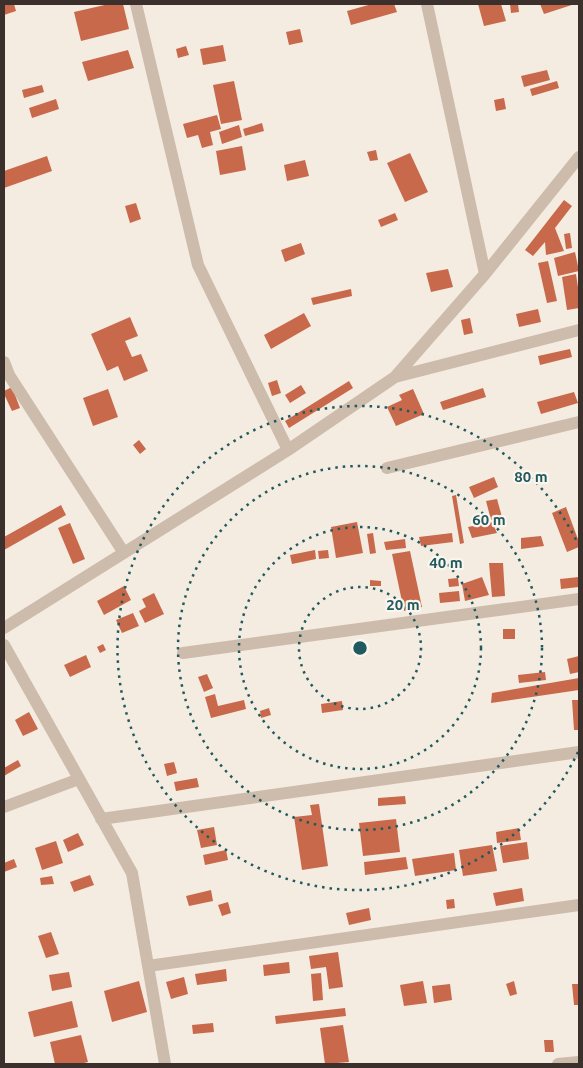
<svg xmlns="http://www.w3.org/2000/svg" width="583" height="1068" viewBox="0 0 583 1068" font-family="Ubuntu,sans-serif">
  <rect width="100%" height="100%" fill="#f4ebe1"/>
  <path fill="#c8694b" d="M4 4H14L16 11 4 15Z
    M109 4H123L129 29 81 41 74 12Z
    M372 4H394L397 12 351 25 347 11Z
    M478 4H501L506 21 484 26Z
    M510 4H518L519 12 511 13Z
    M540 4H575L544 14Z
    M300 29 303 42 289 45 286 32Z
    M223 45 226 61 203 65 200 49Z
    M186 46 189 55 178 58 176 49Z
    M128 50 134 68 88 81 82 62Z
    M547 70 550 80 524 87 521 76Z
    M234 81 242 120 221 124 213 85Z
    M557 81 559 88 532 96 530 89Z
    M42 85 44 92 24 98 22 90Z
    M504 98 506 109 496 111 494 100Z
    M56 99 59 109 32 118 29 108Z
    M217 115 221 129 210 132 213 145 202 148 198 135 187 138 183 124Z
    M262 123 264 131 245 136 243 129Z
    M239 125 242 137 222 144 219 132Z
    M242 146 246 170 220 175 216 151Z
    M376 150 378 160 370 161 367 152Z
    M410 153 428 192 405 202 387 163Z
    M47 156 52 171 4 188V171Z
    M305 160 309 176 287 181 284 165Z
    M564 200 572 206 555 228 564 251 546 255 545 242 533 256 525 250Z
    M136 203 141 219 130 223 125 206Z
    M395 213 398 220 381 227 378 220Z
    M570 233 572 248 566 249 564 234Z
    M301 243 305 254 285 262 281 250Z
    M575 252 579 271 558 276 554 258Z
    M548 261 557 301 547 303 538 263Z
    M448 269 453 287 431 292 426 273Z
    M576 274 579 294V308L567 310 562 277Z
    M351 289 352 296 313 305 311 298Z
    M538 309 541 322 519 327 516 314Z
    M304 313 311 326 271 349 264 335Z
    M130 317 138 336 125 341 132 357 141 354 148 371 124 381 118 366 107 371 91 334Z
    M470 318 473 333 464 335 461 320Z
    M570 349 572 357 540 365 538 356Z
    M277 380 281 393 272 396 268 383Z
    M349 381 353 388 289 428 285 421Z
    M301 385 306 393 290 403 285 395Z
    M12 387 20 408 12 411 4 394V391Z
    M483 388 486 397 443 410 440 402Z
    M108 389 118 417 93 426 83 398Z
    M413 389 424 414 396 426 387 407 402 400 399 395Z
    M574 392 578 403 541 414 537 402Z
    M139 440 146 449 140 454 133 445Z
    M494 477 498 487 474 498 469 487Z
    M456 495 464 543 460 544 452 496Z
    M497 499 502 517 491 520 486 501Z
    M61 505 66 515 4 550V537Z
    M566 507 579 542V547L567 552 552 513Z
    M357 522 363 553 336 558 331 527Z
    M492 522 497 533 472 538 468 527Z
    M70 523 85 559 73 564 58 528Z
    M373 533 376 553 370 554 367 534Z
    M452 533 453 542 421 546 419 537Z
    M541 536 544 546 521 549V538Z
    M405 539 406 548 386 550 384 542Z
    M315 550 316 559 292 564 290 555Z
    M328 550 329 558 319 559 318 551Z
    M410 551 422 607 404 611 392 554Z
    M489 563H503L505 596 492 597Z
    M482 577 489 595 465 601 462 584Z
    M579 577V587L561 589 560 579Z
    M458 578 459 586 449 587 448 579Z
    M370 580 381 581V586H370Z
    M124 586 131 600 104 615 97 601Z
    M459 591 460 601 440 603 439 593Z
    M154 593 164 614 145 623 139 611 146 607 142 599Z
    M133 613 139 626 122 633 116 620Z
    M503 629H515V639H503Z
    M103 644 106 650 100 653 97 647Z
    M86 655 91 667 70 677 64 665Z
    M579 656V672L570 674 567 659Z
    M545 672 546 680 519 683 518 675Z
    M207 674 213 688 204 692 198 677Z
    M579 678V690L491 703 492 693Z
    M215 694 218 706 244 700 246 709 211 718 205 697Z
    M572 700H579V730H574Z
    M342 701 343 710 322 713 321 704Z
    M269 708 271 715 261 718 260 711Z
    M29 712 38 729 23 736 15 720Z
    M18 760 21 766 4 776V768Z
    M174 762 177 773 167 776 164 764Z
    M197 778 199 787 176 791 174 782Z
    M405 796 406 804 378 806V798Z
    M319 804 328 866 302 870 294 817 312 815 310 805Z
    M396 819 400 852 363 856 359 823Z
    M214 827 217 845 201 848 197 830Z
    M519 828 521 840 497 843 496 832Z
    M78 833 84 845 68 852 63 840Z
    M56 841 63 863 42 870 35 848Z
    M527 842 529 859 503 863 500 846Z
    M492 845 497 871 463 876 459 850Z
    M226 850 228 860 205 865 203 855Z
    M454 853 456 870 415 876 412 859Z
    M406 857 408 869 365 875 364 862Z
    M14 859 17 867 4 872V863Z
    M90 875 94 885 74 892 70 882Z
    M52 876 54 884 41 885 40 878Z
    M522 888 524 901 496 906 493 893Z
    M211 890 213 901 189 906 186 896Z
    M454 899 455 908 447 909 446 900Z
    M228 902 231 913 222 916 218 905Z
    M369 908 371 920 349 925 346 913Z
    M51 932 59 954 46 958 38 936Z
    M338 952 343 987 329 989 326 967 311 969 309 956Z
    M289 962 290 973 264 976 263 965Z
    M226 969 227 981 197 985 195 974Z
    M69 972 72 987 52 991 49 975Z
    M321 973 323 1000 313 1001 311 974Z
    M184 977 188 994 171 999 166 982Z
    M139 981 147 1012 112 1022 104 991Z
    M423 981 427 1003 404 1006 400 985Z
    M514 981 517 994 510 996 506 984Z
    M450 984 452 1000 434 1003 432 986Z
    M572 984H579V1005H574Z
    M72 1001 78 1027 34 1037 28 1012Z
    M345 1008 346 1016 276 1024 275 1016Z
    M213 1023 214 1032 193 1034 192 1025Z
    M343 1025 349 1062 325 1064 320 1028Z
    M81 1035 88 1062 80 1064H55L50 1042Z
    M544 1040H553L554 1052H545Z"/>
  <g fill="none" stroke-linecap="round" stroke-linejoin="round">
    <path stroke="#cdbbac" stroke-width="12" d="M136 4 198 265 288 450
      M427 4 485 274
      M4 362 9 375 124 553
      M395 377 579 330
      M387 468 579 422
      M4 628 288 450 395 377 485 274 579 157
      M4 645 132 873 165 1064
      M183 653 579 599
      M4 807 79 779
      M101 819 579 752
      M148 966 579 905
      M558 1064 579 1062"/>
  </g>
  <g fill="none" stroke="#1f5a5e" stroke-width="2.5" stroke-dasharray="2.5 5">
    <circle cx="360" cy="648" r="61"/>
    <circle cx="360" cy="648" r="121"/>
    <circle cx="360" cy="648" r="182"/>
    <path d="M578 752A242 242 0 1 1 578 544"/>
  </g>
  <circle cx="360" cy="648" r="8" fill="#1f5a5e" stroke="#fbf5ee" stroke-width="2.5"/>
  <g font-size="15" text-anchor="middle" font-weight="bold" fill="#1f5a5e" stroke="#fbf5ee" stroke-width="4.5" stroke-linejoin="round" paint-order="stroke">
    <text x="531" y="482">80 m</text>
    <text x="489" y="525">60 m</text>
    <text x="446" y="568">40 m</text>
    <text x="403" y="610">20 m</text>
  </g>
  <rect width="583" height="1068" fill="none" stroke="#3b302b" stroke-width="10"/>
</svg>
